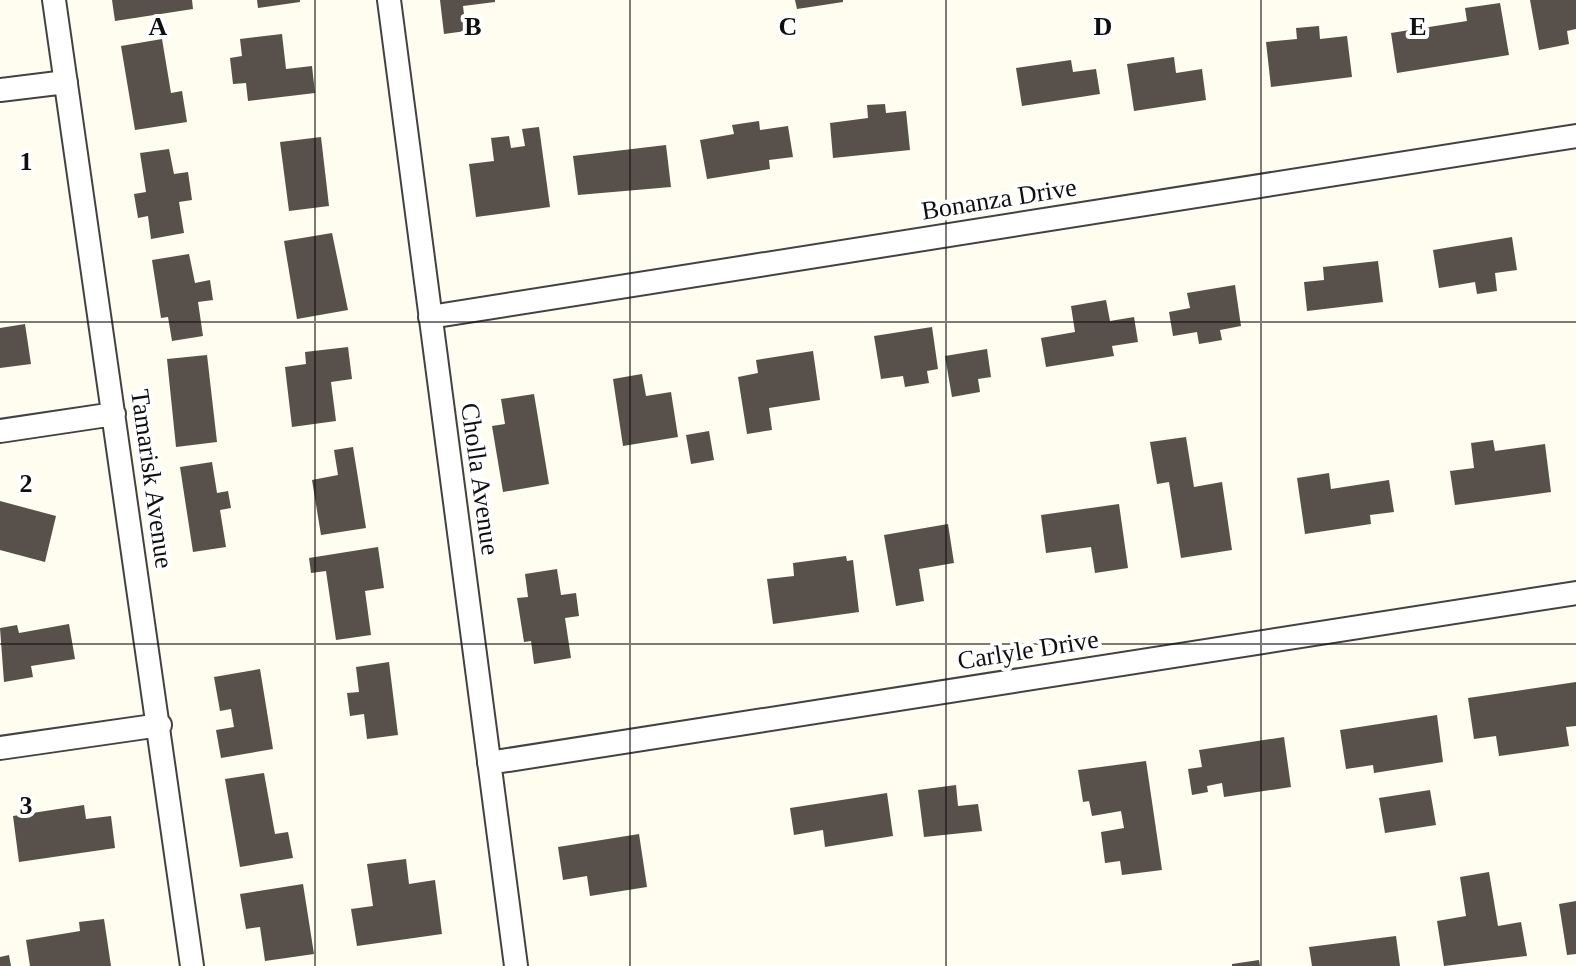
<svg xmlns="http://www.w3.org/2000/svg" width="1576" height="966" viewBox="0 0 1576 966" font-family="'Times New Roman',serif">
  <rect width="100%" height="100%" fill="#fffcf0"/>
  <path fill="#57504b" d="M112 0H192L193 9 115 21Z
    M257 0H300V2L258 8Z
    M440 0H495V2L463 6 466 31 444 34Z
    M795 0H843V2L797 9Z
    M1530 0H1576V29L1567 31 1569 44 1539 50Z
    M1500 3 1509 55 1397 73 1391 33 1467 21 1465 8Z
    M1319 26 1320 39 1347 36 1352 77 1271 87 1266 42 1297 39 1296 28Z
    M282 34 286 69 312 66 315 93 248 101 246 83 233 84 230 58 242 56 240 39Z
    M162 39 171 93 182 91 187 122 135 130 121 46Z
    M1174 57 1176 73 1202 69 1206 100 1134 111 1127 64Z
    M1071 60 1073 72 1096 69 1100 94 1022 106 1016 68Z
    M885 104 886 113 906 111 910 150 833 158 830 123 868 118 867 105Z
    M759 121 760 130 788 126 793 157 769 160 770 169 707 179 700 140 734 134 732 125Z
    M539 127 550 207 476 217 469 164 494 161 491 138 509 136 511 148 525 146 522 129Z
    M321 137 329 206 289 211 280 142Z
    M666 145 671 187 578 195 573 156Z
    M169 149 174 174 188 172 192 200 179 202 184 233 151 239 148 216 138 218 134 194 146 192 140 153Z
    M332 233 348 310 297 319 284 241Z
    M1512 237 1517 270 1495 273 1497 291 1477 294 1475 282 1439 288 1433 250Z
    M189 254 195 283 210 280 213 300 198 302 203 336 172 341 168 317 161 318 152 260Z
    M1378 261 1383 302 1307 311 1304 282 1324 280 1323 267Z
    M1235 285 1241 326 1220 330 1222 340 1199 344 1197 332 1173 336 1169 312 1190 308 1187 293Z
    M1106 300 1110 321 1134 317 1138 342 1112 346 1114 356 1046 367 1041 338 1075 332 1071 306Z
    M25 324 31 364 0 368V328Z
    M932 327 938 369 927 371 929 383 905 387 903 376 881 379 874 336Z
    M348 347 352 379 331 382 336 421 292 427 285 367 306 364 305 352Z
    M987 349 991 377 978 379 980 392 952 397 945 356Z
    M813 351 820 400 769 408 772 430 747 434 738 377 758 373 756 360Z
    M207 355 217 442 176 447 167 359Z
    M642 374 646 396 671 392 678 437 623 446 613 379Z
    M534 394 549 484 503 492 492 426 505 424 501 399Z
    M709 431 714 460 691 464 686 435Z
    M1186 437 1194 487 1222 482 1232 550 1181 558 1169 482 1157 484 1150 442Z
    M1493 440 1495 451 1545 444 1551 492 1455 505 1450 471 1474 468 1471 443Z
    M353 447 366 528 321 535 312 480 338 475 334 450Z
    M212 462 217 493 228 491 231 508 220 510 226 547 193 552 180 467Z
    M1329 473 1331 489 1389 480 1394 512 1370 515 1371 524 1305 534 1297 478Z
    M0 501 56 516 45 562 0 550Z
    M1119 504 1128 568 1095 573 1091 547 1046 553 1041 515Z
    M948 524 954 563 919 569 924 601 896 606 884 535Z
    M378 547 384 588 365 591 371 635 336 640 326 571 311 573 309 558Z
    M846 556 847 561 853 560 859 612 773 624 767 579 794 576 793 563Z
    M557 569 561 595 576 593 579 616 565 618 571 658 534 664 531 641 524 642 517 598 528 597 525 574Z
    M69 624 75 659 31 666 33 677 4 682 0 628 17 625 19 633Z
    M389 662 398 735 367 739 364 714 350 716 347 693 359 692 356 667Z
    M260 669 273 749 221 758 216 730 234 727 231 709 220 711 214 677Z
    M1576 682V726L1566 727 1569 746 1499 756 1496 736 1474 739 1468 698Z
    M1437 715 1443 762 1374 773 1373 765 1346 769 1340 730Z
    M1284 737 1291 787 1224 797 1222 783 1207 786 1208 792 1192 795 1188 769 1202 767 1199 750Z
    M1146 761 1162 870 1122 875 1120 861 1105 863 1101 832 1124 828 1121 811 1092 816 1089 801 1083 802 1078 770Z
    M264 773 275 834 288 832 293 858 240 867 225 779Z
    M956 785 958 806 978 804 982 831 924 837 918 790Z
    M1430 790 1436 825 1385 833 1379 798Z
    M887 793 893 836 825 847 823 830 794 835 790 808Z
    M84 805 86 819 111 816 115 848 19 862 13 816Z
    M639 834 647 887 590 896 587 876 563 880 558 847Z
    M406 859 409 884 435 880 442 934 357 946 351 909 373 906 367 864Z
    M1489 872 1498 926 1521 922 1527 956 1444 966 1437 921 1466 916 1460 877Z
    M303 884 314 954 265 961 260 927 246 929 240 894Z
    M1576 901V954L1567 955 1559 904Z
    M104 919 111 966H30L26 940 80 931 79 922Z
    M1396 936 1400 966H1312L1309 947Z
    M9 955 11 966H0V957Z
    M1259 960 1260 966H1232V964Z"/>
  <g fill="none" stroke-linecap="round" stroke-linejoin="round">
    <defs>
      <path id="minor" d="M54 0 192 966
        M389 0 516 966
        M0 90 66 82
        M430 317 1576 136
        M0 431 114 414
        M0 748 160 725
        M489 763 1576 593"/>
    </defs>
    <use href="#minor" stroke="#424242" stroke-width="26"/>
    <use href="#minor" stroke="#fff" stroke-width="22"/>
  </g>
  <path fill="none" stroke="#0f0f0f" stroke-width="2" stroke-opacity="0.55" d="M315 0V966M630 0V966M946 0V966M1261 0V966M0 322H1576M0 644H1576"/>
  <g text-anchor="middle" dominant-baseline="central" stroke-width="8" stroke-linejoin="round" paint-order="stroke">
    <g font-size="26" fill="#0f0f0f" stroke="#fff">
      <text transform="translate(999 199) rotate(-9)">Bonanza Drive</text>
      <text transform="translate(152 479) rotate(82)">Tamarisk Avenue</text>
      <text transform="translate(480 479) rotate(82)">Cholla Avenue</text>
      <text transform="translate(1028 650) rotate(-9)">Carlyle Drive</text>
    </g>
  </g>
  <g font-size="26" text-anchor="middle" font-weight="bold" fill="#0f0f0f" stroke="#fff" stroke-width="8" stroke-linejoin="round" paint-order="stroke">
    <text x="158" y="35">A</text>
    <text x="473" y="35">B</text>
    <text x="788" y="35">C</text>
    <text x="1103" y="35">D</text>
    <text x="1418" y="35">E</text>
    <text x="26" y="170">1</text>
    <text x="26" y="492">2</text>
    <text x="26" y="814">3</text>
  </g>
</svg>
